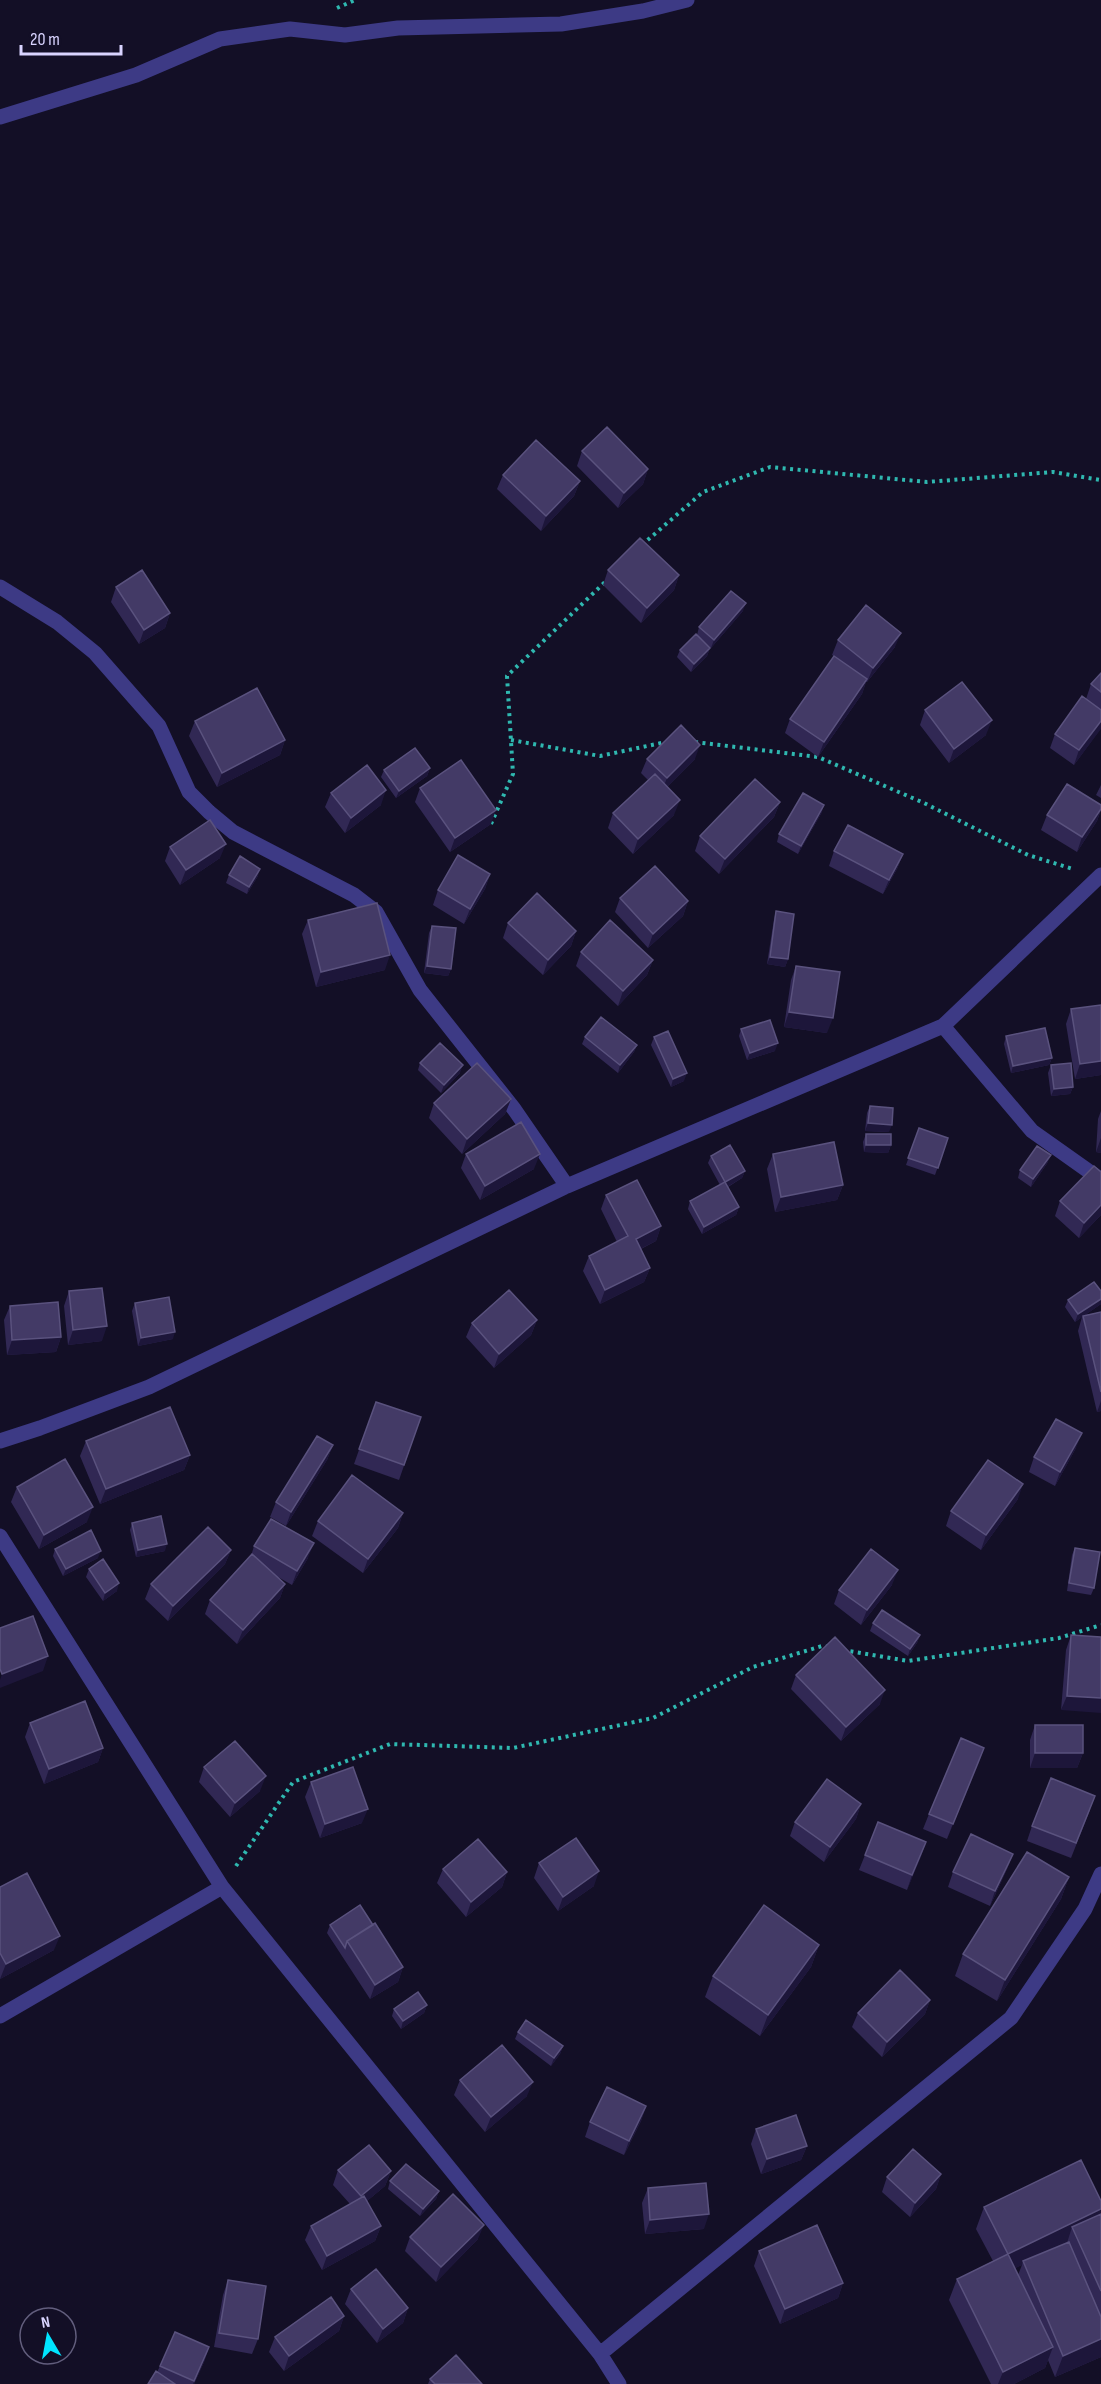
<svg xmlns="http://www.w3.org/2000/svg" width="1101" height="2384" viewBox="0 0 1101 2384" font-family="'Sofia Sans Condensed',sans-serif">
  <rect width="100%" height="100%" fill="#130f26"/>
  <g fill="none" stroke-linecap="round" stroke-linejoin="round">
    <path stroke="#2fb8b0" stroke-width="4" stroke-dasharray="3 4.5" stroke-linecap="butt" d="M337 8 355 0
      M642 545 703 492 770 467 927 482 1053 472 1101 480
      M511 740 600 756 666 742
      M695 742 818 757 924 803 1028 855 1073 869
      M491 824 513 774 507 676 605 582
      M843 1650 908 1661 1059 1638 1101 1625
      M236 1866 293 1782 390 1744 513 1748 653 1718 753 1667 822 1646 830 1647"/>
    <path stroke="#3d3a85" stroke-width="15" d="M0 117 136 75 220 39 290 29 345 35 398 28 561 24 643 11 687 0
      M0 587 57 622 95 653 159 726 189 792 209 812 233 832 354 895 376 912 420 990 514 1109 567 1186
      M943 1026 1032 1131 1101 1180
      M0 1441 40 1428 149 1387 567 1186 943 1026 1101 875
      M0 1536 222 1887 600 2354 619 2384
      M0 2016 222 1887
      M600 2354 1011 2018 1085 1909 1101 1874"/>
  </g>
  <path fill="#312854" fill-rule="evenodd" d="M582 451 648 469 643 484 618 508 577 466Z
    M503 475 580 481 574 496 541 531 497 489Z
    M608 570 679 575 674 590 641 623 603 585Z
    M116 587 170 613 165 628 139 644 111 602Z
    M743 611 711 648 699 637 710 648 707 656 691 672 677 657 680 650 697 635 699 627Z
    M838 640 895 647 867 682H866L862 694 818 757 785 733 790 719 836 657 832 655Z
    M1101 673V728L1074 765 1050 748 1055 734 1086 699 1091 684Z
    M925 710 986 735 949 763 920 725Z
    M195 721 285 740 280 755 217 787 189 736Z
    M647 759H695L667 787 674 815 633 854 608 828 613 813 648 780 641 773Z
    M430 768 427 776 396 798 381 777 384 770Z
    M1101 785V798L1096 795Z
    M420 788 491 824 450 852 415 802Z
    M331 793 381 805 345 833 325 807Z
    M780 802 774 817 719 874 695 851 700 836Z
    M1101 805V810L1097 821 1077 852 1041 830 1047 815Z
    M822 812 798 854 777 842 779 834Z
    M170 847 220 858 180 885 165 861Z
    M834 851 903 854 897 869 883 894 829 866Z
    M490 874 485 889 464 924 433 905 438 890Z
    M229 875 258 876 247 894 226 883Z
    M620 898 688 901 683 916 648 948 615 912Z
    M776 911 788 959 785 967 767 964 774 919Z
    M308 920 385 970 316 987 302 934Z
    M508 923 576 931 571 946 543 975 503 938Z
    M432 926 451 969 448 976 424 973 429 933Z
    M581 952 653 960 647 975 618 1006 576 966Z
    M796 966 827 1033 784 1027 791 980Z
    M1101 1005V1075L1075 1079 1066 1024 1071 1009Z
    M741 1029 775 1051 747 1060 739 1036Z
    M1006 1036 1052 1058 1049 1065 1011 1073 1004 1044Z
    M585 1037 637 1045 634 1052 618 1073 582 1044Z
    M654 1037 684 1081 671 1087 651 1045Z
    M420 1063 460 1073 441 1093 418 1070Z
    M1051 1065 1073 1087 1070 1094 1051 1096 1048 1073Z
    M511 1099 505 1114 462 1154 429 1118 434 1103Z
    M870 1106 889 1132 865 1131 867 1113Z
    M1101 1111V1153L1096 1152 1098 1119Z
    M919 1128 948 1138 935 1175 906 1165Z
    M866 1134 891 1145 888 1153 864 1152 863 1142Z
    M466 1154 534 1169 480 1200 461 1168Z
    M773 1154 843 1185 837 1200 775 1212 767 1169Z
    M711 1156 745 1171 742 1178 728 1187 739 1207 736 1215 702 1234 688 1209 690 1201 720 1185 708 1163Z
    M1048 1162 1031 1187 1018 1178 1020 1170Z
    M1101 1172V1215L1079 1238 1055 1216 1060 1201Z
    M606 1195 661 1226 656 1241 641 1249 650 1268 644 1282 600 1304 583 1271 589 1256 617 1242 601 1209Z
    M69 1291 102 1341 68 1345 64 1306Z
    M1101 1291V1304L1085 1315 1101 1312V1411L1097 1412 1078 1331 1082 1317 1075 1322 1065 1307 1068 1300Z
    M135 1303 173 1339 138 1346 132 1311Z
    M10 1306 61 1337 56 1352 7 1355 4 1320Z
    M537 1320 531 1335 494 1368 466 1337 472 1323Z
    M376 1402 421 1417 399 1480 354 1464Z
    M86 1441 190 1455 184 1470 100 1504 80 1456Z
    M333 1445 327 1460 286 1526 270 1517 276 1502Z
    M1076 1448 1055 1486 1029 1472 1034 1457Z
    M17 1487 87 1522 39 1549 11 1502Z
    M1018 1499 981 1550 946 1526 951 1511Z
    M403 1513 398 1528 363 1573 312 1536 318 1521Z
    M132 1523 165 1551 136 1557 130 1530Z
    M254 1546 308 1558 292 1585 278 1577 285 1584 280 1598 237 1644 205 1614 210 1600 251 1556Z
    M1075 1548 1094 1588 1091 1595 1067 1591 1072 1555Z
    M55 1549 98 1558 63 1576 53 1556Z
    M231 1550 225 1564 168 1621 145 1599 151 1584Z
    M89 1569 117 1591 103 1601 86 1577Z
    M892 1585 861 1625 834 1604 839 1590Z
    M873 1623 920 1635 917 1643 908 1656 870 1631Z
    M1071 1635 1101 1637 1061 1710 1066 1650Z
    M796 1675 880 1704 841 1741 791 1689Z
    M30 1723 103 1748 98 1762 44 1784 25 1737Z
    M1035 1725 1083 1753 1077 1768H1030V1740Z
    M984 1748 947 1839 923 1829 929 1814Z
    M204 1767 260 1791 230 1817 199 1782Z
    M311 1782 362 1823 320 1838 305 1797Z
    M861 1804 856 1819 824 1862 790 1836 795 1822Z
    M1090 1810 1071 1858 1027 1841 1032 1826Z
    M926 1842 907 1890 859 1870 865 1855Z
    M1013 1854 1007 1869 990 1906 948 1887 953 1872Z
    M539 1863 594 1886 558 1911 534 1878Z
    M443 1869 507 1872 502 1887 466 1917 437 1883Z
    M1069 1877 1061 1899 997 2001 955 1976 963 1954Z
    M0 1887 54 1950 0 1979Z
    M330 1925H373L403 1967 398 1982 370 1999 327 1933Z
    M819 1945 811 1967 760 2036 705 1997 713 1976Z
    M930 2000 925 2014 882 2057 852 2027 858 2013Z
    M427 2005 424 2013 401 2029 392 2016 394 2009Z
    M518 2032 563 2046 560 2054 551 2066 515 2039Z
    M460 2080 527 2096 485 2132 454 2095Z
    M646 2106 641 2121 624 2155 585 2137 590 2122Z
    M756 2129 807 2146 801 2160 761 2174 751 2144Z
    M338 2170 391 2171 385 2186 367 2201 381 2226 375 2241 322 2270 305 2240 311 2226 350 2204 333 2185Z
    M941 2174 936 2189 910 2217 882 2192 887 2177Z
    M390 2181 439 2191 436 2199 420 2216 388 2189Z
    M648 2188 704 2229 645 2234 642 2203Z
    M1101 2201V2357L1055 2377 1048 2360 1045 2368 1014 2384H991L949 2300 957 2279 993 2261 976 2229 984 2207ZM1022 2265 1018 2275 1015 2268Z
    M410 2237 478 2239 436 2282 405 2251Z
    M759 2251 843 2283 838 2298 780 2324 754 2266Z
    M228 2280 258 2339 252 2354 214 2347 223 2295Z
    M351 2289 408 2308 403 2323 377 2343 345 2304Z
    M344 2316 339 2331 284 2371 269 2352 275 2337Z
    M209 2347 204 2362 194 2384H148L157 2372 160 2366Z
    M430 2379 482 2384H428Z"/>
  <path fill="#1d163a" d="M648 469 643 484 618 508 624 493Z
    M580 481 574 496 541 531 546 516Z
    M679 575 674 590 641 623 647 608Z
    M746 603 743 611 711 648 714 640Z
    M170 613 165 628 139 644 144 630Z
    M901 633 895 647 867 682 873 668Z
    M710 648 707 656 691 672 694 664Z
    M867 679 862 694 818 757 824 742Z
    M992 720 986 735 949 763 954 749Z
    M1101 721V729L1074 765 1079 750Z
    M285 740 280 755 217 787 222 773Z
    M700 745 695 759 661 793 667 778Z
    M430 768 427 776 396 798 399 791Z
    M386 790 381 805 345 833 351 818Z
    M680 800 674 815 633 854 638 839Z
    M780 802 774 817 719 874 725 859Z
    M824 805 822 812 798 854 801 846Z
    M1101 809 1097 821 1077 852 1082 837Z
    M496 810 491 824 450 852 455 838Z
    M226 844 220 858 180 885 186 870Z
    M903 854 897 869 883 894 889 880Z
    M260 869 258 876 247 894 249 887Z
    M490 874 485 889 464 924 470 909Z
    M688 901 683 916 648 948 653 934Z
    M576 931 571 946 543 975 548 960Z
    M390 955 385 970 316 987 321 972Z
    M770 957 788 959 785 967 767 964Z
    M653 960 647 975 618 1006 623 991Z
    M427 966 451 969 448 976 424 973Z
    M789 1012 833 1018 827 1033 784 1027Z
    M778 1043 775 1051 747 1060 750 1053Z
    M637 1045 634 1052 618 1073 620 1065Z
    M1052 1058 1049 1065 1011 1073 1013 1066Z
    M1101 1061V1075L1075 1079 1080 1064Z
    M463 1065 460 1073 441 1093 444 1085Z
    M687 1073 684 1081 671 1087 673 1079Z
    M1073 1087 1070 1094 1051 1096 1054 1089Z
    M511 1099 505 1114 462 1154 467 1139Z
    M868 1123 892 1125 889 1132 865 1131Z
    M1101 1138V1153L1096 1152Z
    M866 1145H891L888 1153 864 1152Z
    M540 1154 534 1169 480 1200 485 1186Z
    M1051 1155 1048 1162 1031 1187 1033 1179Z
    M745 1171 742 1178 722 1190 725 1182Z
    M843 1185 837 1200 775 1212 781 1197Z
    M1101 1205V1215L1079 1238 1084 1223Z
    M739 1207 736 1215 702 1234 704 1227Z
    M661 1226 656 1241 630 1254 636 1239Z
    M650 1268 644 1282 600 1304 605 1290Z
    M1101 1299V1304L1075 1322 1078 1314Z
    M537 1320 531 1335 494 1368 499 1354Z
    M107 1326 102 1341 68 1345 73 1330Z
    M175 1332 173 1339 138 1346 141 1338Z
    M61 1337 56 1352 7 1355 12 1340Z
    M1101 1401V1411L1097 1412Z
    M1082 1433 1076 1448 1055 1486 1060 1472Z
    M333 1445 327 1460 286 1526 291 1512Z
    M190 1455 184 1470 100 1504 106 1489Z
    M1023 1484 1018 1499 981 1550 986 1535Z
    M93 1507 87 1522 39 1549 44 1535Z
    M403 1513 398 1528 363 1573 368 1559Z
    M314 1543 308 1558 292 1585 297 1571Z
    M167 1544 165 1551 136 1557 138 1550Z
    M231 1550 225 1564 168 1621 173 1606Z
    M101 1551 98 1558 63 1576 66 1569Z
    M898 1570 892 1585 861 1625 867 1610Z
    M119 1583 117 1591 103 1601 105 1593Z
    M285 1584 280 1598 237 1644 243 1630Z
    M920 1635 917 1643 908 1656 910 1649Z
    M48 1656 43 1671 0 1688V1680L2 1674Z
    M885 1690 880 1704 841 1741 846 1727Z
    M1067 1696 1101 1698V1713L1061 1710Z
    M103 1748 98 1762 44 1784 49 1769Z
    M984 1748 979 1763 947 1839 953 1824Z
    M1035 1753H1083L1077 1768H1030Z
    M266 1776 260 1791 230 1817 235 1803Z
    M861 1804 856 1819 824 1862 830 1847Z
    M368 1809 362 1823 320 1838 325 1824Z
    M926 1842 921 1857 907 1890 912 1875Z
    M1013 1854 1007 1869 990 1906 995 1891Z
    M599 1871 594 1886 558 1911 563 1897Z
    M507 1872 502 1887 466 1917 471 1902Z
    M1069 1877 1061 1899 997 2001 1005 1980Z
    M60 1936 54 1950 0 1979 6 1964Z
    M819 1945 811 1967 760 2036 768 2015Z
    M403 1967 398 1982 370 1999 375 1985Z
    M930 2000 925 2014 882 2057 887 2042Z
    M427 2005 424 2013 401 2029 403 2021Z
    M563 2046 560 2054 551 2066 554 2058Z
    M533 2082 527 2096 485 2132 491 2117Z
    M646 2106 641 2121 624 2155 629 2141Z
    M807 2146 801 2160 761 2174 767 2159Z
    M391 2171 385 2186 355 2211 361 2196Z
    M941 2174 936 2189 910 2217 915 2203Z
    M439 2191 436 2199 420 2216 423 2209Z
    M1101 2209V2216L1072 2227 1067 2243 1023 2261 1022 2265 1000 2276 1008 2254Z
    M709 2214 704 2229 645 2234 650 2220Z
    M484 2225 478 2239 436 2282 441 2267Z
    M381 2226 375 2241 322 2270 327 2256Z
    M843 2283 838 2298 780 2324 785 2309Z
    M408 2308 403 2323 377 2343 383 2329Z
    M344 2316 339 2331 284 2371 289 2356Z
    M1101 2339V2357L1055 2377 1063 2356Z
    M209 2347 204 2362 194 2384H193Z
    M1053 2347 1045 2368 1014 2384H998L1003 2372Z"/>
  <path fill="#433a66" stroke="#5a527e" stroke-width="1.5" d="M607 427 648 469 624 493 582 451Z
    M536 440 580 481 546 516 503 475Z
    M640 538 679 575 647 608 608 570Z
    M142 570 170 613 144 630 116 587Z
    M731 591 746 603 714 640 699 627Z
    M866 605 901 633 873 668 838 640Z
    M696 634 710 648 694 664 680 650Z
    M834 656 867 679 824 742 790 719Z
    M1101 673V692L1091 684Z
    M962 682 992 720 954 749 925 710Z
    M257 688 285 740 222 773 195 721Z
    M1082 696 1101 710V721L1079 750 1055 734Z
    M681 725 700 745 667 778 647 759Z
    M415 748 430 768 399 791 384 770Z
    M461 760 496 810 455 838 420 788Z
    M367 765 386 790 351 818 331 793Z
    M655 774 680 800 638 839 613 813Z
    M755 779 780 802 725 859 700 836Z
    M1067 784 1101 805V809L1082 837 1047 815Z
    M803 793 824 805 801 846 779 834Z
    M210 820 226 844 186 870 170 847Z
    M848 825 903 854 889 880 834 851Z
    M458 855 490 874 470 909 438 890Z
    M240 856 260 869 249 887 229 875Z
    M655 866 688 901 653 934 620 898Z
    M537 893 576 931 548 960 508 923Z
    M377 903 390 955 321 972 308 920Z
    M776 911 794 914 788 959 770 957Z
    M610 920 653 960 623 991 581 952Z
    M432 926 456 928 451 969 427 966Z
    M796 966 840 972 833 1018 789 1012Z
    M1101 1005V1061L1080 1064 1071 1009Z
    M601 1017 637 1045 620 1065 585 1037Z
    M770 1020 778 1043 750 1053 741 1029Z
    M1045 1028 1052 1058 1013 1066 1006 1036Z
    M668 1031 687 1073 673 1079 654 1037Z
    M440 1043 463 1065 444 1085 420 1063Z
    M477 1063 511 1099 467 1139 434 1103Z
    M1071 1063 1073 1087 1054 1089 1051 1065Z
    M870 1106 893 1108 892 1125 868 1123Z
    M521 1122 540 1154 485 1186 466 1154Z
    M919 1128 948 1138 938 1168 908 1158Z
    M866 1134H891V1145H866Z
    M834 1142 843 1185 781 1197 773 1154Z
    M730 1145 745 1171 725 1182 739 1207 704 1227 690 1201 725 1182 711 1156Z
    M1037 1146 1051 1155 1033 1179 1020 1170Z
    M1094 1166 1101 1172V1205L1084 1223 1060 1201Z
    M637 1180 661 1226 636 1239 650 1268 605 1290 589 1256 628 1236 606 1195Z
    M1094 1282 1101 1291V1299L1078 1314 1068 1300Z
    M102 1288 107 1326 73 1330 69 1291Z
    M509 1290 537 1320 499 1354 472 1323Z
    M169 1297 175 1332 141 1338 135 1303Z
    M58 1302 61 1337 12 1340 10 1306Z
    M1101 1312V1392L1083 1316Z
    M376 1402 421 1417 404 1465 359 1449Z
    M170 1407 190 1455 106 1489 86 1441Z
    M1056 1419 1082 1433 1060 1472 1034 1457Z
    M317 1436 333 1445 291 1512 276 1502Z
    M65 1459 93 1507 44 1535 17 1487Z
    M988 1460 1023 1484 986 1535 951 1511Z
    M352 1475 403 1513 368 1559 318 1521Z
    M161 1516 167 1544 138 1550 132 1523Z
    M271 1519 314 1543 297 1571 254 1546Z
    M208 1527 231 1550 173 1606 151 1584Z
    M91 1530 101 1551 66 1569 55 1549Z
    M1075 1548 1100 1552 1094 1588 1069 1583Z
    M871 1549 898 1570 867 1610 839 1590Z
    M252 1554 285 1584 243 1630 210 1600Z
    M103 1559 119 1583 105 1593 89 1569Z
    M882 1610 920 1635 910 1649 873 1623Z
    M33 1616 48 1656 2 1674 0 1669V1628Z
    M1071 1635 1101 1637V1698L1067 1696Z
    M835 1637 885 1690 846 1727 796 1675Z
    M85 1701 103 1748 49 1769 30 1723Z
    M1035 1725H1083V1753H1035Z
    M961 1738 984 1748 953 1824 929 1814Z
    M235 1741 266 1776 235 1803 204 1767Z
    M353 1767 368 1809 325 1824 311 1782Z
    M1051 1778 1095 1796 1076 1843 1032 1826Z
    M827 1779 861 1804 830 1847 795 1822Z
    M878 1822 926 1842 912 1875 865 1855Z
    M971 1834 1013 1854 995 1891 953 1872Z
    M576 1838 599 1871 563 1897 539 1863Z
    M478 1839 507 1872 471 1902 443 1869Z
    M1027 1852 1069 1877 1005 1980 963 1954Z
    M27 1873 60 1936 6 1964 0 1953V1887Z
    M360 1905 373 1925 347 1941 345 1948 330 1925Z
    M764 1905 819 1945 768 2015 713 1976Z
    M375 1923 403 1967 375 1985 347 1941Z
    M900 1970 930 2000 887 2042 858 2013Z
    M418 1992 427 2005 403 2021 394 2009Z
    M526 2020 563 2046 554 2058 518 2032Z
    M502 2045 533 2082 491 2117 460 2080Z
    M607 2087 646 2106 629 2141 590 2122Z
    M796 2115 807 2146 767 2159 756 2129Z
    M369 2145 391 2171 361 2196 338 2170Z
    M913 2149 941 2174 915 2203 887 2177Z
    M1081 2160 1101 2201V2209L1008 2254 984 2207Z
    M406 2164 439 2191 423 2209 390 2181Z
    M706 2183 709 2214 650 2220 648 2188Z
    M453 2194 484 2225 441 2267 410 2237Z
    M364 2196 381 2226 327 2256 311 2226Z
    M1101 2214V2291L1072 2227Z
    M817 2225 843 2283 785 2309 759 2251Z
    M1069 2242 1101 2317V2339L1063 2356 1023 2261Z
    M1008 2254 1053 2347 1003 2372 957 2279Z
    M376 2269 408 2308 383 2329 351 2289Z
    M228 2280 266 2286 258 2339 219 2333Z
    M331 2297 344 2316 289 2356 275 2337Z
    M175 2332 209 2347 194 2381 160 2366Z
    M456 2355 482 2384H435L430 2379Z
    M156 2371 175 2384H148Z"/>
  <g transform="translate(48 2336) rotate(350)"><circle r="28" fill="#130f26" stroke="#625e7d" stroke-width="1.5"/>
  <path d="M0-4.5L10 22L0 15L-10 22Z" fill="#00e5ff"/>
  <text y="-9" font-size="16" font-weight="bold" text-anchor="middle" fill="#d9d4ff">N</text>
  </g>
  <path d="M21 45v9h100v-9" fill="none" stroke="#d9d4ff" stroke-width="3"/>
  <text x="30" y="45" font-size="18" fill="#d9d4ff" stroke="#130f26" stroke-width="4.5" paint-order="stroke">20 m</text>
</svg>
